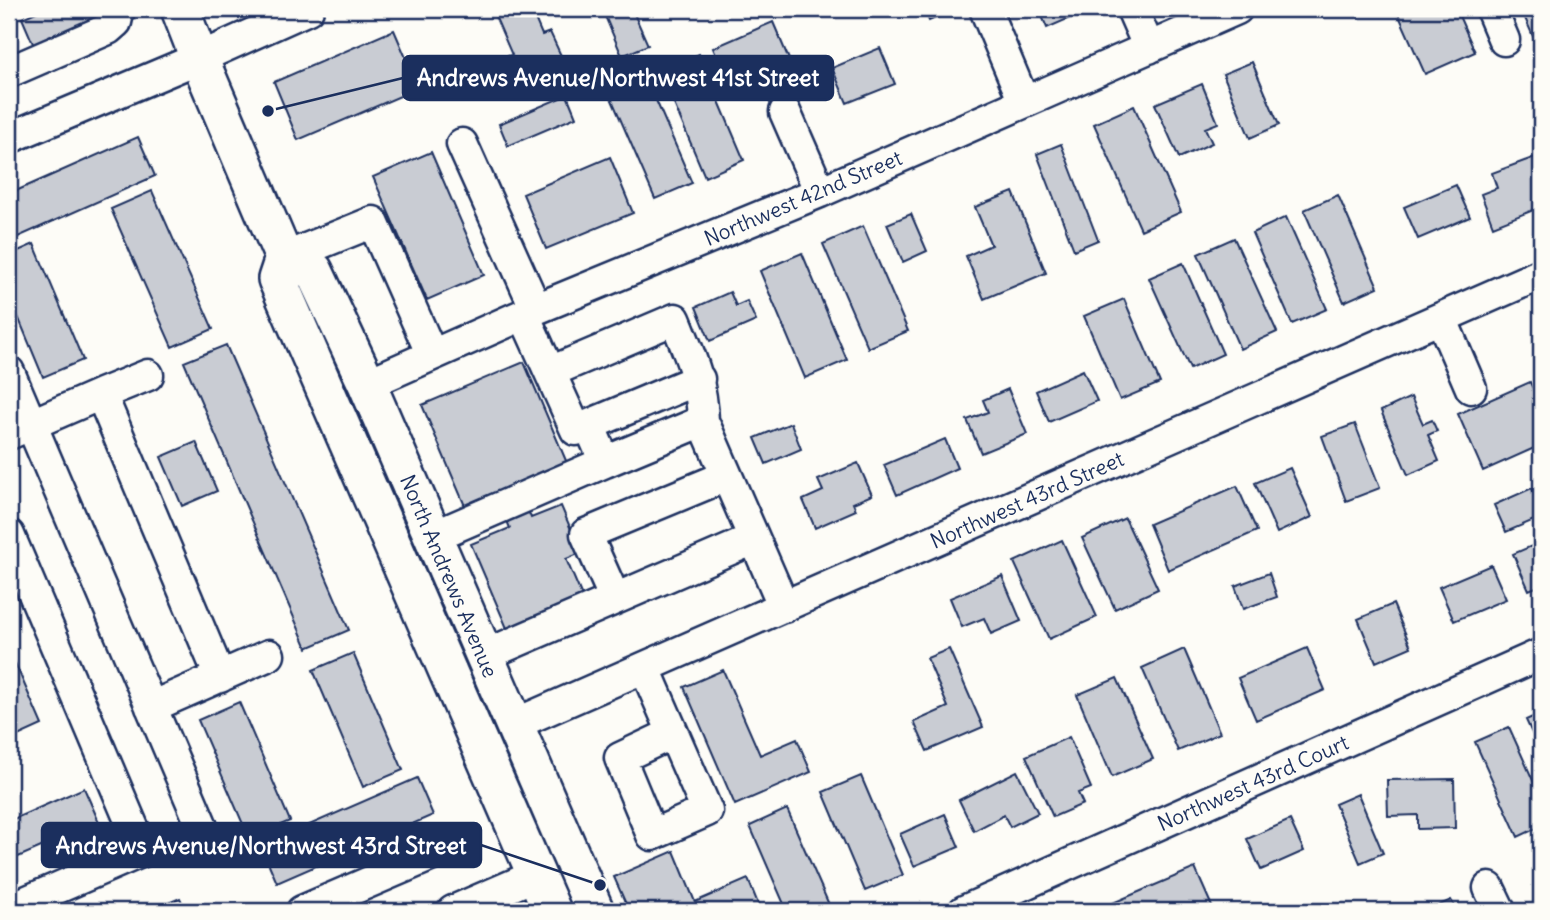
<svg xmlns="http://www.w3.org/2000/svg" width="1550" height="920" viewBox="0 0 1550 920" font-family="Delius,sans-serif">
  <rect width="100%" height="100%" fill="#fdfcf7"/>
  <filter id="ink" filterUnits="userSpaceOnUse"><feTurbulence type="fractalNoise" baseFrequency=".0143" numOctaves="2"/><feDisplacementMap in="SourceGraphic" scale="14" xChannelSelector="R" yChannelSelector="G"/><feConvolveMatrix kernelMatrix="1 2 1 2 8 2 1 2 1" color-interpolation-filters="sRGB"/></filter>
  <g filter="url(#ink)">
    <path fill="#c9ccd3" stroke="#1b2f5e" stroke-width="2" d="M43 9H99L105 24 37 53 22 18Z
      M492 9H531L542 35 550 32 563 60 518 80 508 56 512 55Z
      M602 9H632L648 45 622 56Z
      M924 9H957L929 21Z
      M1039 9H1077L1079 14 1047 28Z
      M1396 9H1456L1475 52 1425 74Z
      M1521 9H1541V49L1539 50Z
      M773 22 805 97 773 110 759 76 730 89 713 48Z
      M394 30 419 88 298 140 274 82Z
      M880 48 895 84 847 103 832 68Z
      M699 54 744 160 705 177 669 92 655 98 692 183 655 199 609 93Z
      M1252 62 1279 125 1250 138 1223 74Z
      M1202 84 1218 123 1205 128 1212 143 1179 158 1155 104Z
      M567 95 576 117 508 146 499 124Z
      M1134 106 1181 212 1141 230 1094 124Z
      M138 137 155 176 9 241V194Z
      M1061 144 1098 240 1074 250 1037 154Z
      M431 152 484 275 427 300 373 177Z
      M610 157 633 213 546 249 523 194Z
      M1535 157 1541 174V207L1493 226 1481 194 1497 188 1492 173Z
      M1456 185 1470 217 1418 239 1404 207Z
      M152 191 213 329 172 347 111 209Z
      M1013 192 1046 273 984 299 966 256 991 245 975 207Z
      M1338 195 1378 287 1344 302 1304 210Z
      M911 214 927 251 903 262 887 224Z
      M1286 217 1327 309 1292 324 1252 233Z
      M863 226 908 331 868 348 823 244Z
      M1234 238 1277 332 1240 349 1198 254Z
      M34 244 83 360 43 377 9 295V255Z
      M802 253 847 360 805 378 760 271Z
      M1183 263 1223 354 1190 369 1149 278Z
      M730 292 736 306 747 301 756 321 710 341 696 307Z
      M1124 299 1160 383 1120 400 1084 316Z
      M226 345 349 630 307 648 184 362Z
      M524 362 567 463 517 484 531 518 561 506 581 553 566 559 587 608 512 640 471 544 510 528 495 493 465 506 422 405Z
      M1083 370 1097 401 1049 422 1036 391Z
      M1530 382 1541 407V445L1483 471 1458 414Z
      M1008 389 1027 434 981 453 967 420 988 412 983 400Z
      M1411 397 1423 424 1432 420 1437 431 1428 435 1439 461 1408 475 1381 411Z
      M791 423 801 449 766 464 755 438Z
      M1355 424 1380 488 1346 501 1322 436Z
      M945 439 957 468 897 495 884 465Z
      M196 442 217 491 182 506 161 457Z
      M858 463 872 495 853 503 856 510 815 528 803 500 823 491 818 480Z
      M1290 468 1312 517 1277 533 1255 483Z
      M1237 486 1257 531 1168 570 1149 524Z
      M1532 488 1541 509V517L1506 532 1494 505Z
      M1125 518 1158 589 1115 609 1082 538Z
      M1062 540 1097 617 1049 639 1014 562Z
      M1541 542V585L1529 590 1513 554Z
      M1491 565 1506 599 1454 621 1439 587Z
      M1269 573 1277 597 1243 609 1235 586Z
      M1002 576 1021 621 991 634 984 618 962 627 950 598Z
      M1393 604 1411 647 1376 662 1358 619Z
      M1307 648 1325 690 1256 720 1238 678Z
      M9 649 42 725 9 740Z
      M949 649 983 727 927 751 914 722 948 707 927 658Z
      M1184 649 1220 733 1178 751 1142 668Z
      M353 653 403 770 363 787 313 670Z
      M723 670 760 755 797 739 811 772 735 805 684 687Z
      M1117 678 1153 759 1112 777 1077 695Z
      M239 702 290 821 249 838 198 720Z
      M1541 713V753L1526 720Z
      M1509 727 1541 798V826L1518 837 1475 742Z
      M1069 737 1091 788 1078 793 1083 804 1053 817 1026 756Z
      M1017 771 1038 813 1010 827 1004 815 974 831 959 800Z
      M861 776 903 875 865 891 823 792Z
      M417 778 433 815 277 883 261 846Z
      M1454 779 1455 828 1418 829V815L1388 816 1387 780Z
      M84 788 99 822 9 861V821Z
      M1358 794 1383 853 1360 863 1335 804Z
      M787 809 830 907 819 911H787L750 826Z
      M945 814 959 847 914 866 900 834Z
      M1290 820 1304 851 1261 870 1247 839Z
      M674 851 695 902 748 879 761 911H629L614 877Z
      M1195 868 1214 911H1094Z
      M180 898 186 911H149Z
      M1451 900 1457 911H1426Z"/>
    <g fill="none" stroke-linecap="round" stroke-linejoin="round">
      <defs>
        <path id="minor" d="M985 9 1024 102
          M1132 9 1149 48
          M1491 9 1504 40
          M9 72 108 29 116 22 119 9
          M785 112 820 192
          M9 138 199 58 308 9
          M462 144 536 309
          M284 258 373 222 432 355
          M1441 318 1471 388
          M9 372 212 850
          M550 372 675 319C690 356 702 380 703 421L605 462
          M148 375 101 394 220 677
          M367 384 536 309 820 192 1237 9
          M703 421 784 607
          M589 425 699 379
          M9 434 101 394
          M9 535 143 851 9 909
          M432 537 605 462 589 425 576 430 524 315
          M615 599 586 534 726 476
          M483 656 754 539
          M645 668 653 687 707 811 652 835 620 758 673 733
          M151 707 269 655
          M513 725 1541 274
          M1489 888 1500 911
          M302 911 444 850
          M453 911 536 875
          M964 911 1541 654"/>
        <path id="major" d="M180 9 199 58 284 258 277 279 552 911
          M284 258 314 271 367 384 595 911"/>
      </defs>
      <use href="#minor" stroke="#1b2f5e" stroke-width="35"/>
      <use href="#major" stroke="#1b2f5e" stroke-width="42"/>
      <use href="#minor" stroke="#fdfcf7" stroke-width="30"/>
      <use href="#major" stroke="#fdfcf7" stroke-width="37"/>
    </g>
  </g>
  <g text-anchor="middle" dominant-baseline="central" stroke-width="6" stroke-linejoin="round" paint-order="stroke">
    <g font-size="21" fill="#1b2f5e" stroke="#fdfcf7">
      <text transform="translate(803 198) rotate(-23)">Northwest 42nd Street</text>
      <text transform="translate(1027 500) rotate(-24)">Northwest 43rd Street</text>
      <text transform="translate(449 576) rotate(67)">North Andrews Avenue</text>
      <text transform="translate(1253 783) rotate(-24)">Northwest 43rd Court</text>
    </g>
  </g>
  <path fill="none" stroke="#1b2f5e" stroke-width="2.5" d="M268 111L403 78M600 885L481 845"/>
  <g fill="#1b2f5e" stroke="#fdfcf7" stroke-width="2.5">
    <circle cx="268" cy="111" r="7"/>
    <circle cx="600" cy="885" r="7"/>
  </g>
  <g fill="#1b2f5e" stroke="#1b2f5e" stroke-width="2.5">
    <rect x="403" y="56" width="430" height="44" rx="7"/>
    <rect x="42" y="823" width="439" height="44" rx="7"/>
  </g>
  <g font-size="23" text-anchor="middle" font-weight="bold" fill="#fff">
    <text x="618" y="86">Andrews Avenue/Northwest 41st Street</text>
    <text x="261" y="854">Andrews Avenue/Northwest 43rd Street</text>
  </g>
  <rect width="1550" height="920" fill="none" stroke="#fdfcf7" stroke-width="35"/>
  <rect x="18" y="18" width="1515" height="885" fill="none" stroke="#1b2f5e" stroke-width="2.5" filter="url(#ink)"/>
</svg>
